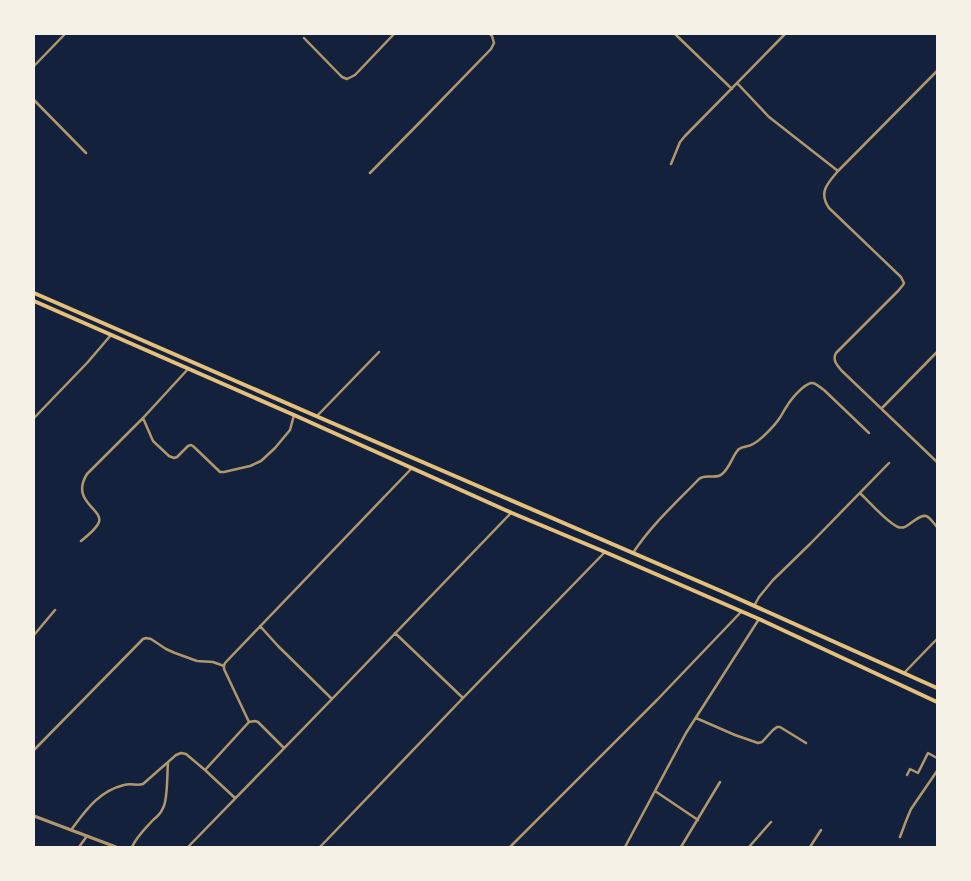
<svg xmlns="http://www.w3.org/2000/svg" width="971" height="881" viewBox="0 0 971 881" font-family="Inter,sans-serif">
  <rect width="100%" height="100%" fill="#14213d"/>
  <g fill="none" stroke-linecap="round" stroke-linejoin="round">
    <path stroke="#b1986c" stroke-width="2.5" d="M675 34 732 89
      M304 38 342 77 347 79 355 75 394 34
      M34 66 65 34
      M937 71 838 171C828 183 818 192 829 208L901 277 904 283 903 285 898 291 836 353C832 360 837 365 842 371L937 462
      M737 83 769 117 838 171
      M34 100 86 153
      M671 164 680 142 685 136 785 34
      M370 173 428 114 491 49 494 43 492 36 490 34
      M882 408 937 352
      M317 416 379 352
      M34 418 87 363 111 335
      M143 418 153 441 169 456 174 458 177 457 188 446 191 445 193 446 218 470 220 472H224L250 466 261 461 275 448 290 430 294 415
      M860 493C868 501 888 523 898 527 908 531 916 514 926 516 930 517 934 524 937 527
      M81 541C86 537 97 528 99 522 103 509 70 501 87 474L143 418 188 369
      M633 553C651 525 676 503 699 479 706 473 716 480 722 474 730 468 733 454 739 449 743 446 749 447 753 444 761 440 774 426 779 419 782 415 784 410 787 406 791 399 803 385 811 383 816 382 820 388 824 390L869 433
      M754 606 759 597 773 580 810 544 889 463
      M260 626 278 646 332 699
      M395 633 463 698
      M34 635 55 610
      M904 673 937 639
      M696 718 735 735 758 743 762 742 773 730 777 727H780L806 743
      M249 722 224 669V666L225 663 412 468
      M34 750 143 639 146 638 151 639 166 649 175 653 197 661 213 662 224 666
      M205 770 249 722 255 721 258 722 284 748
      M907 775 910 769 918 773 928 753 937 758
      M655 791 698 820
      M71 830C86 810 99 791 124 785 131 783 137 786 143 784L176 755 181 753 186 754 205 770 235 798
      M900 837 906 821 911 809 937 771
      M79 847 87 836
      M132 847C137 836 145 829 153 820 157 817 161 813 163 808 168 800 167 773 168 762
      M188 847 332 699 511 513
      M320 847 463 698 605 552
      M510 847 657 700 741 612
      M625 847 686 733 759 619
      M681 847 720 782
      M749 847 771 822
      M810 847 821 830"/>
    <path stroke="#b1986c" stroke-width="3" d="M34 816 116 847"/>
    <path stroke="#e5c07b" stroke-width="4" d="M34 293 316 416 721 591 937 688
      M34 301 294 415 512 513 605 552 759 619 937 702"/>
  </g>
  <rect width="971" height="881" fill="none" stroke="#f6f1e7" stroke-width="70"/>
</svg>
